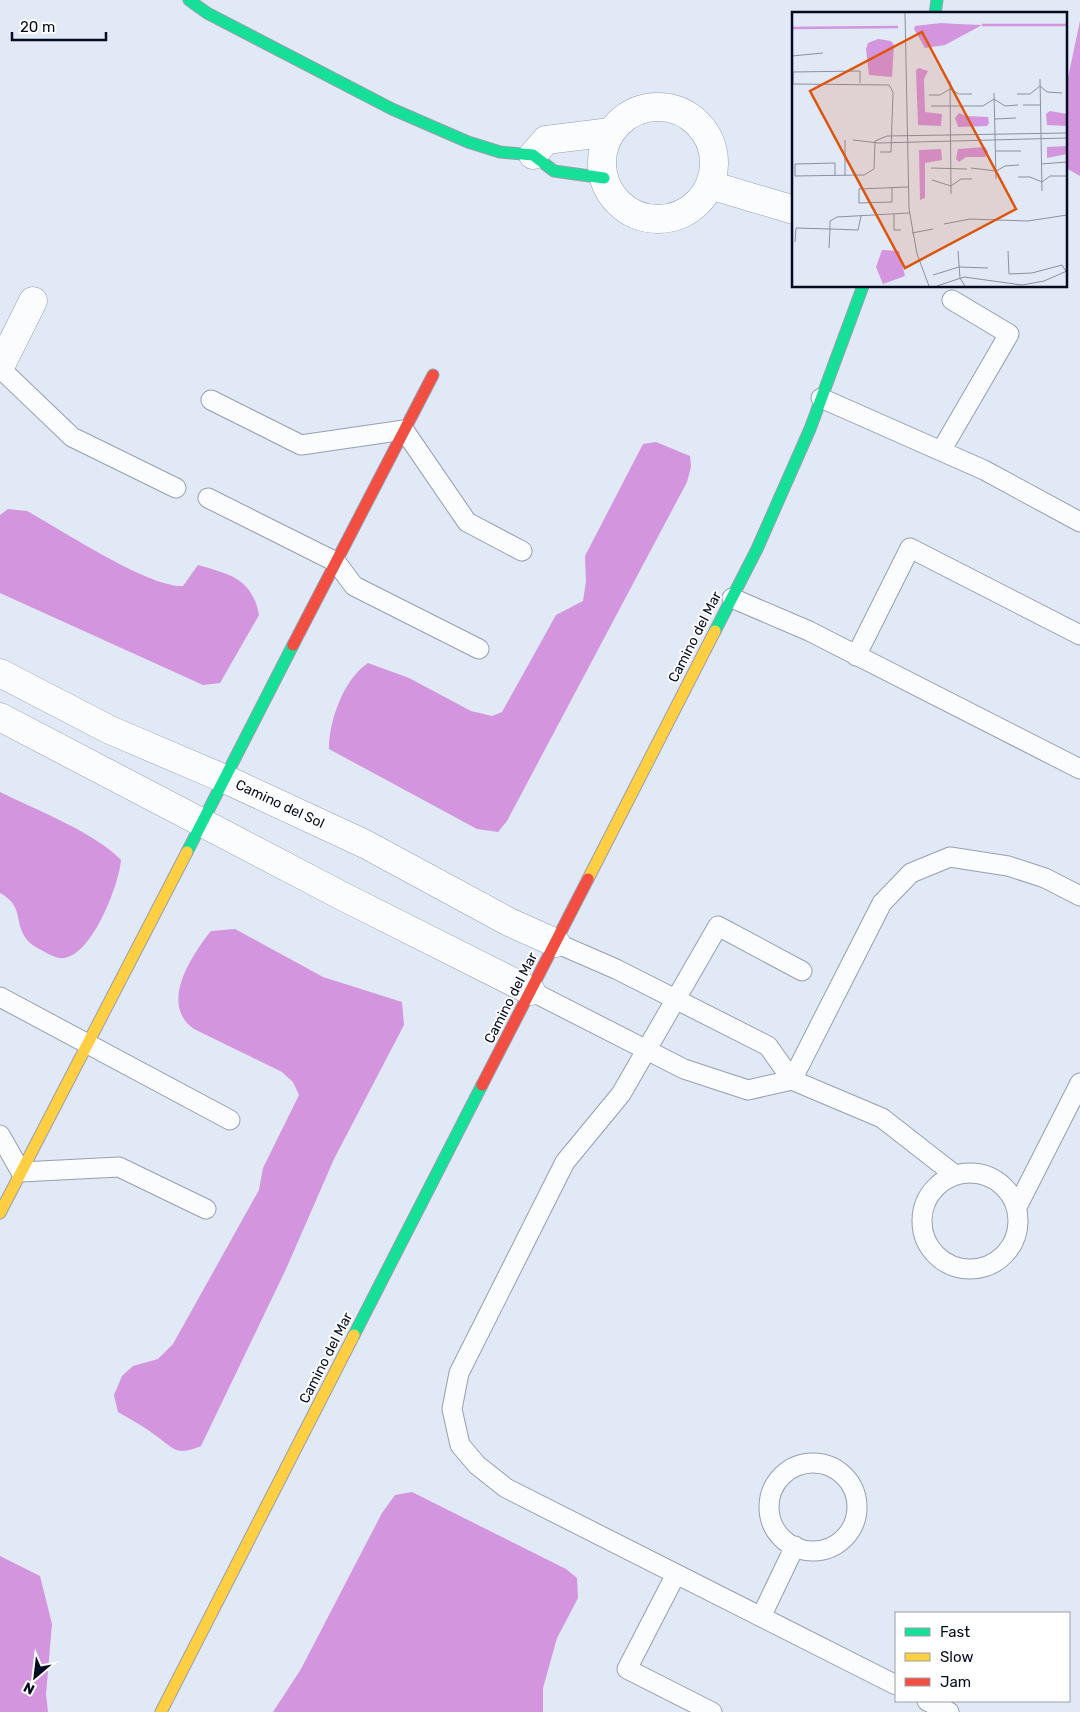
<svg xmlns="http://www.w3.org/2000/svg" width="1080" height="1712" viewBox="0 0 1080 1712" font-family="Rubik,sans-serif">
  <rect width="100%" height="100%" fill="#e1e8f6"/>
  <path fill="#d395de" d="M1080 21V176L1066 168V87Z
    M656 442 690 456 691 467 687 482 507 821 498 832 477 829 329 749C329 720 344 679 368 663L409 678 471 711 492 716 502 712 556 615 583 601 586 581 585 556 643 444Z
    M8 509 27 511C60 529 149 588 183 586L198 565C229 574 252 578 259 615L220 683 203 685 0 593V515Z
    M0 792C34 809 96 833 121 860 119 884 93 954 64 958 57 959 48 954 43 951 38 948 33 946 30 943 11 924 27 908 0 893Z
    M235 929 323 977 402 1002 404 1025 334 1159 286 1269 201 1446C175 1457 174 1448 155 1435 143 1426 130 1419 118 1412L114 1395 122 1376 133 1366 158 1359 173 1344 259 1190 263 1168 299 1095 293 1082 282 1072 194 1029C159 1005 191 956 211 931Z
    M412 1492 566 1569 577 1578 578 1598 557 1638 543 1688V1712H273L301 1669 382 1513 395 1495Z
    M0 1556 40 1576 52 1624 46 1694 48 1712H0Z"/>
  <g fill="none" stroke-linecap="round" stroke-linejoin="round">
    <defs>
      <path id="lane" d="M0 368 72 437 176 488
        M821 398 984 470 1080 522
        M211 400 301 445 404 430 467 522 522 551
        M941 451 1009 334 952 300
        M208 498 336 562 354 586 479 649
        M732 598 809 631 1080 769
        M856 656 910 548 1080 635
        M556 943 616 969 768 1046 792 1080 882 1118 955 1175
        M802 971 718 926 621 1094 565 1162 459 1373 452 1409 460 1445 477 1465 506 1488 896 1685
        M531 991 684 1069 748 1090 792 1080
        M0 997 230 1120
        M792 1080 882 903 911 873 950 857 1008 866 1045 878 1080 896
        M0 1135 21 1172 119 1167 206 1209
        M922 1221a48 48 0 1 1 96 0a48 48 0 1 1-96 0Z
        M1017 1207 1080 1083
        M769 1507a44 44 0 1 1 88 0a44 44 0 1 1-88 0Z
        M676 1574 627 1669 712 1712
        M761 1617 795 1546
        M927 1701 949 1712"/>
      <path id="street" d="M602 163a56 56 0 1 1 112 0a56 56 0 1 1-112 0Z
        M533 155 546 140 611 132
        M710 185 794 210
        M0 367 33 301
        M0 673 110 730 225 779 365 844 509 922 556 943
        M0 717 346 898 531 991"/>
      <path id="fast" d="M189 0 207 13 392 109 468 142 500 152 533 155 554 171 604 178
        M935 14 937 0
        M715 631 757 549 810 429 863 286
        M187 852 293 645
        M354 1335 482 1085"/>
      <path id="slow" d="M588 879 715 631
        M0 1213 187 852
        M161 1712 354 1335"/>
      <path id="jam" d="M293 645 433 375
        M482 1085 588 879"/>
    </defs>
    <use href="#lane" stroke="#979faf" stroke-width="21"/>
    <use href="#street" stroke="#979faf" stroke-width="29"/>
    <use href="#fast" stroke="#979faf" stroke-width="13"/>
    <use href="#slow" stroke="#979faf" stroke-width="13"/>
    <use href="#jam" stroke="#979faf" stroke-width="13"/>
    <use href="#lane" stroke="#fafcfe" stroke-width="19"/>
    <use href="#street" stroke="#fafcfe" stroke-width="28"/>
    <use href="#fast" stroke="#16e098" stroke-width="11"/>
    <use href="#slow" stroke="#ffcf43" stroke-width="11"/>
    <use href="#jam" stroke="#f24e42" stroke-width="11"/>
  </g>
  <g text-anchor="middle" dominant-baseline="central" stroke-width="4" stroke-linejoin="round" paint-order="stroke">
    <g font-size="14" fill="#050c21" stroke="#fff">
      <text transform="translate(695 637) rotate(-63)">Camino del Mar</text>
      <text transform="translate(280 804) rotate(25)">Camino del Sol</text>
      <text transform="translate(511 998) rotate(-63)">Camino del Mar</text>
      <text transform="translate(326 1358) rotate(-63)">Camino del Mar</text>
    </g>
  </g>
  <g transform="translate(792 12)">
    <rect width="275" height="275" fill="#e1e8f6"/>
    <path d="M149 11 165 12 190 13 153 33 133 36 122 17 123 14ZM86 27 99 29 102 33 100 65 77 63 74 37 76 31ZM127 56 136 59 132 67 133 100 150 102 149 114 126 113 124 58ZM258 99 275 102V114L255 113 254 102ZM167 101 174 104 196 105 197 111 195 114 166 115 163 106ZM275 134V142L255 146V135ZM193 135 196 140 193 145H174L167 150 164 147 166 137ZM149 137 150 148 133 151V186L128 188 127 138ZM90 238 107 239 113 264 91 272 84 255Z" fill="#d395de"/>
    <path fill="none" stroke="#d395de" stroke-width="2.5" d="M190 13H275M0 16 106 15"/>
    <path fill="none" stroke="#8990a1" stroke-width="1" d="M113 1 117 197 125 242 137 274M0 44 31 41M248 67 250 179M158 69 159 182M68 71V59L1 60V72L97 73 101 80 99 140H88M202 81 204 167M225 82H238L248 74 255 80 270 81M137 83H148L158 77 167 82H180M231 93H248M139 94H191L202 87 213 94 226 93M203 107 224 106M53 128V164M61 128 87 131 275 126M83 129 95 124 275 121M204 139H229M249 152 275 150M139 156 175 157M179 156 204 159 213 154 227 153M43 164V151L3 152V164L68 163H72L82 157 83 129M226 165H238L250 170 258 164H275M140 168 159 174 169 167H180M100 176V190L67 191V177L116 175M102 202V218H109M152 212 178 207 236 209 275 203M120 221 141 217M3 230 4 216 38 217V209L45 205 117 201M37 236 38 217 66 218 69 204M166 239 168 266 173 274M216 239 217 262 240 261 270 253 275 261M141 263 167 255 196 256M145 274 172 265 230 273 252 269 275 259"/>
    <path fill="#dd550d" fill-opacity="0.15" stroke="#dd550d" stroke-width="2.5" d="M130 20 224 197 113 256 18 79Z"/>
    <rect width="275" height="275" fill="none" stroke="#050c21" stroke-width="2.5"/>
  </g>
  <rect x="895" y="1612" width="175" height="90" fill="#ffffff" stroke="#9b9ea6"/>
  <rect x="905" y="1628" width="25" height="8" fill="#16e098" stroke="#9b9ea6"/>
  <text x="940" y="1637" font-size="15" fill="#050c21">Fast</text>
  <rect x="905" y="1653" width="25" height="8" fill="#ffcf43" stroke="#9b9ea6"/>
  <text x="940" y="1662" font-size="15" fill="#050c21">Slow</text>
  <rect x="905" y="1678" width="25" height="8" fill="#f24e42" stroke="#9b9ea6"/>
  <text x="940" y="1687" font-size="15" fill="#050c21">Jam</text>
  <g transform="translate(35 1677) rotate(208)" stroke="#ffffff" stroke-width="4" paint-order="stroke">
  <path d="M0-4L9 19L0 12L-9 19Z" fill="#050c21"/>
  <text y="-8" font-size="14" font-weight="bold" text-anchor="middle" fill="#050c21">N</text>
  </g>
  <path d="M12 32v8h94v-8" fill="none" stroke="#050c21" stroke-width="2.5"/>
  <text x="20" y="32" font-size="15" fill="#050c21" stroke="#ffffff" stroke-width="4" paint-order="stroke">20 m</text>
</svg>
